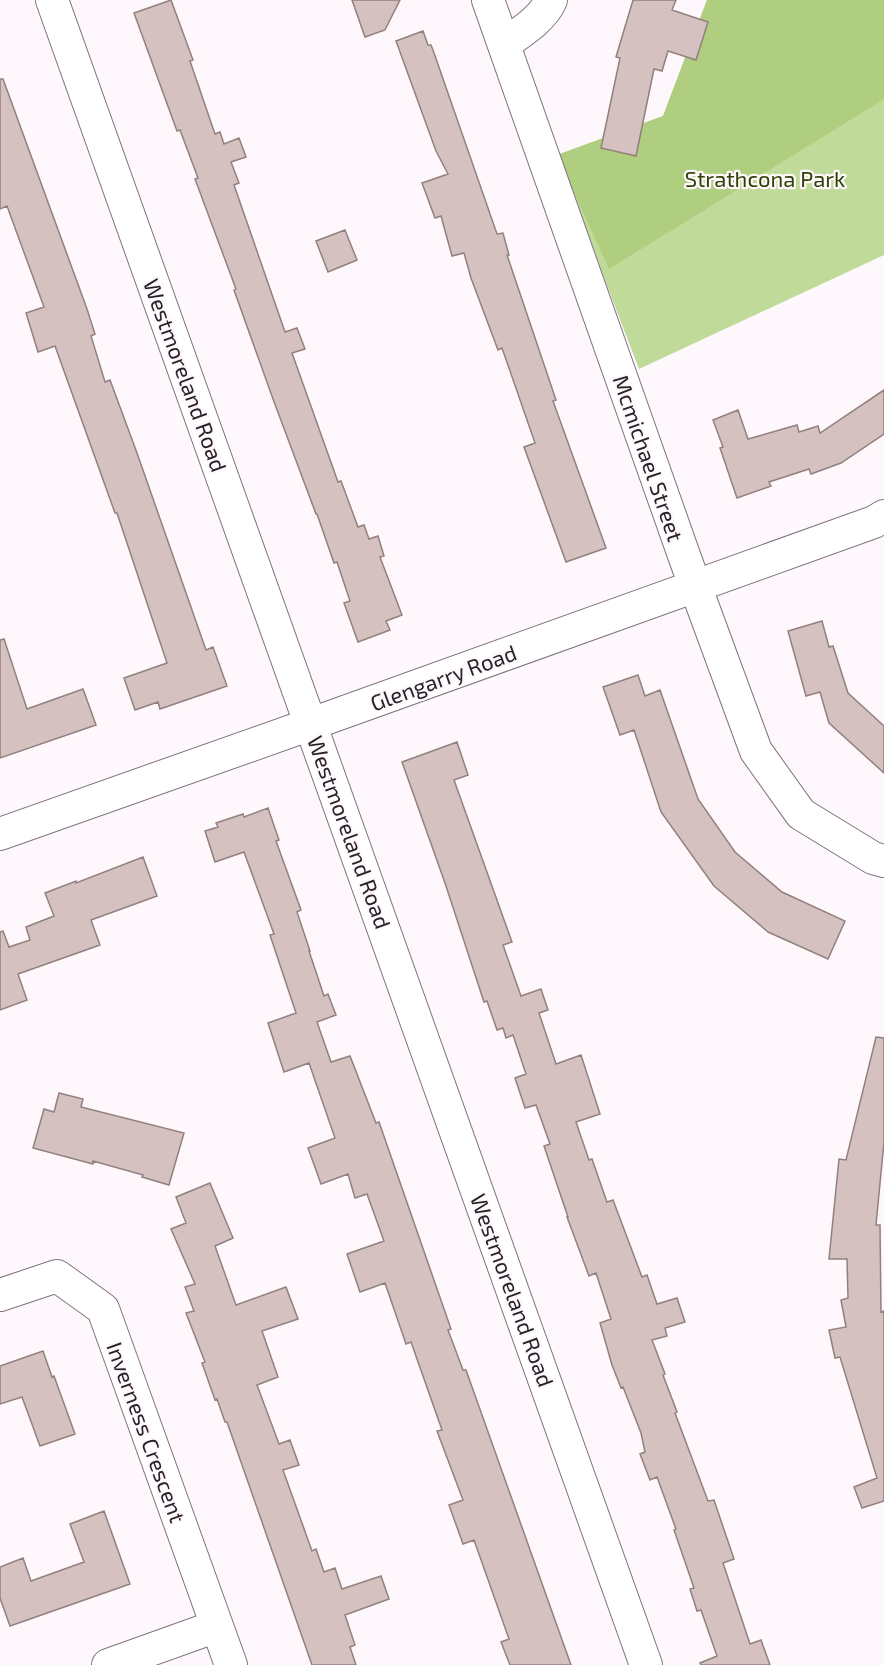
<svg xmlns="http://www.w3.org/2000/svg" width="884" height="1665" viewBox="0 0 884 1665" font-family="'Exo 2',sans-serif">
  <rect width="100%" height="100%" fill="#fef8fd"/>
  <path fill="#c0db99" d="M707 0H884V255L639 369 557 155 663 116Z"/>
  <path fill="#afce7f" d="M707 0H884V99L609 269 557 155 663 116Z"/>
  <path fill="#d5c1bf" stroke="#92807e" stroke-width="1.5" d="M171 0 193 60 190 61 215 134 220 132 224 144 239 138 246 157 231 162 239 183 234 185 285 332 297 328 305 349 292 353 338 482 341 481 358 527 364 525 369 539 378 536 384 556 380 557 402 615 386 621 390 630 358 642 344 603 350 601 337 562 334 563 317 514H316L273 399 234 290 236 289 195 179 198 178 180 130 177 131 134 13Z
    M352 0H400L385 30 365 37Z
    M633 0H676L672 10 708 22 696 60 668 51 662 71 654 69 636 156 601 148 620 58 616 57Z
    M423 31 428 45H431L433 50 497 234 503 233 509 255H507L556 400 553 401 606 548 566 562 524 447 535 443 502 348 498 350 471 278 464 253 452 256 441 216 435 218 422 183 448 174 436 151 396 41Z
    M0 79H3L87 309 95 334 91 336 105 382 110 380 137 453 206 650 213 647 227 686 160 709 158 702 135 710 124 678 167 663 117 513H115L55 346 38 352 26 313 44 307 7 206 0 209Z
    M345 230 357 260 328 272 316 241Z
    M884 390V434L841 463 811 474 809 469 769 482 771 486 737 498 720 448 723 447 713 420 738 410 748 439 797 425 799 432 818 426 820 433Z
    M822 621 829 647 833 646 848 693 884 726V773L829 723 820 692 806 696 788 631Z
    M4 639 27 709 83 689 96 725 0 758V640Z
    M638 675 645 696 660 690 698 799 735 852 782 892 845 921 828 959 768 932 714 886 661 812 634 730 620 735 603 687Z
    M457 742 468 775 454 780 512 942 503 945 521 996 541 989 548 1010 539 1013 556 1064 581 1055 600 1114 576 1122 589 1160 592 1159 607 1202 613 1200 642 1277 647 1275 657 1304 677 1298 685 1322 665 1328 667 1336 652 1340 665 1374 663 1375 677 1412 675 1413 708 1501 714 1500 734 1559 723 1563 750 1644 761 1640 770 1665H701L700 1663 717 1656 701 1610 697 1611 690 1589 694 1588 674 1530 676 1529 657 1477 650 1480 640 1454 645 1452 641 1433 623 1387 621 1388 612 1365 600 1323 611 1319 596 1273 589 1276 567 1217H568L544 1146 550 1144 536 1105 525 1108 515 1078 526 1074 513 1035 506 1038 503 1028 497 1030 487 1001 484 1002 445 883 402 762Z
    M268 808 279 840 276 841 301 910 297 912 310 951H309L324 996 328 994 336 1015 317 1022 331 1062 350 1056 376 1123 379 1122 451 1329 448 1330 463 1370H466L571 1665H510L501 1642 509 1639 474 1540 463 1544 449 1505 463 1500 437 1431 442 1430 411 1342 406 1344 385 1283 360 1292 347 1254 384 1241 367 1194 355 1198 348 1174 321 1184 308 1148 335 1138 309 1063 284 1072 268 1023 296 1013 270 935 274 934 244 852 215 862 205 831 218 827 216 823 243 814 244 817Z
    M143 857 157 896 91 920 100 945 18 974 27 1000 0 1010V932L3 931 9 947 30 940 26 927 54 916 45 893 76 881V883Z
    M876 1037 884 1038V1142L876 1225H880L881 1312 884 1311V1501L862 1508 854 1487 877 1478 840 1357 835 1358 829 1330 846 1327 841 1300 848 1298 847 1259H829L839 1159 846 1160Z
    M59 1093 83 1099 81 1107 184 1133 169 1185 142 1177 143 1175 93 1161V1164L33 1148 44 1109 54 1112Z
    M210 1183 233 1238 215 1246 236 1305 286 1287 298 1319 262 1331 278 1377 257 1385 279 1444 290 1440 299 1465 283 1470 312 1551 316 1549 324 1572 335 1568 342 1589 381 1576 389 1599 345 1615 355 1645 350 1647 356 1665H312L227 1422H225L217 1399 215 1400 202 1363 205 1362 186 1313 194 1311 185 1287 195 1284 171 1229 186 1223 176 1197Z
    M43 1351 52 1377 54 1376 75 1434 40 1446 22 1397 0 1404V1366Z
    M104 1511 130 1584 10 1626 0 1598V1567L23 1558 31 1581 84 1562 70 1524Z"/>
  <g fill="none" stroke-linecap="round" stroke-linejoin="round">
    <defs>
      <path id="street" d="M52 0 646 1665
        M488 0 686 561 756 751 801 814 873 858 884 861
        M504 44C520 33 543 19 551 0
        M0 834 311 724 874 522 884 516
        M0 1295 57 1276 103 1309 231 1665
        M108 1665 217 1626"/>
    </defs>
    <use href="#street" stroke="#7f737f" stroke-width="34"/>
    <use href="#street" stroke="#fff" stroke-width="32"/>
  </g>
  <g text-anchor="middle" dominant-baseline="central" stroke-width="4.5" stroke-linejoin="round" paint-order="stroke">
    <g font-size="22" fill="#2f4105" stroke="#fef8fd">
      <text x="765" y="178">Strathcona Park</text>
    </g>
    <g font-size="22" fill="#272227" stroke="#fef8fd">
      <text transform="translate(186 375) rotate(70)">Westmoreland Road</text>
      <text transform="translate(649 458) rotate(71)">Mcmichael Street</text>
      <text transform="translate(443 677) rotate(-20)">Glengarry Road</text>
      <text transform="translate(350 832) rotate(70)">Westmoreland Road</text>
      <text transform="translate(513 1290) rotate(70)">Westmoreland Road</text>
      <text transform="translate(147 1432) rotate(70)">Inverness Crescent</text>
    </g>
  </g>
</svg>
